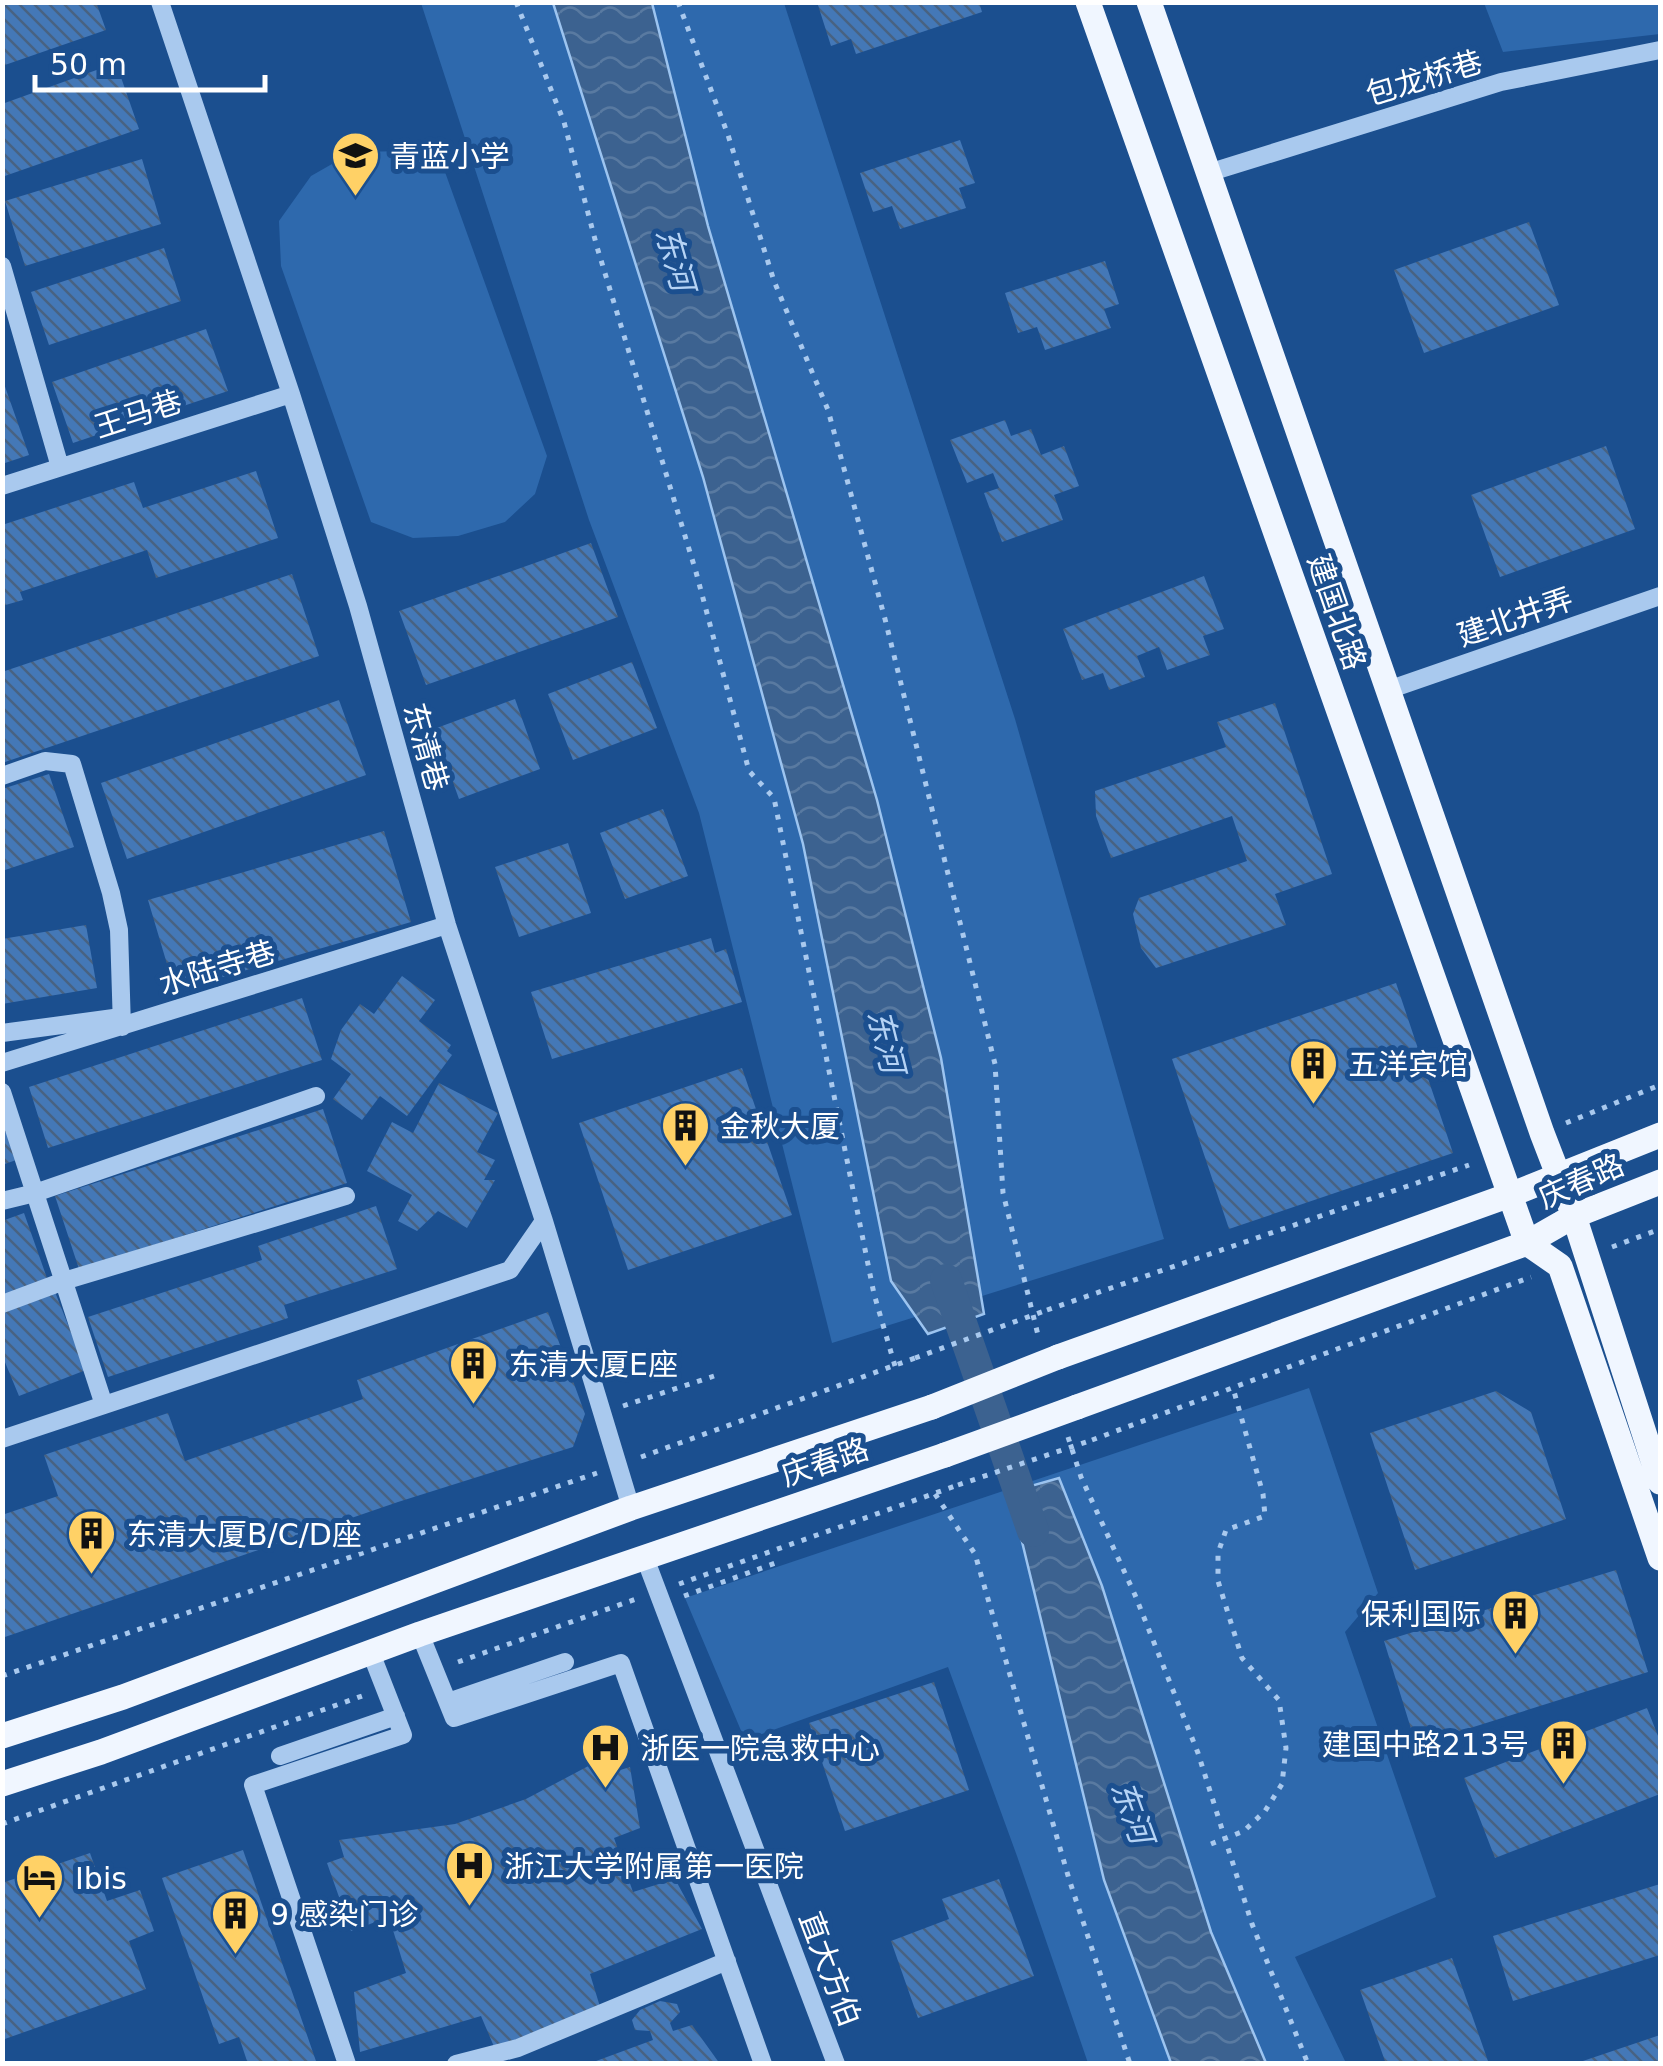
<svg xmlns="http://www.w3.org/2000/svg" width="1663" height="2066" viewBox="0 0 1663 2066" font-family="'DejaVu Sans','Noto Sans SC',sans-serif">
  <defs>
    <pattern id="water-waves" width="16" height="10" patternUnits="userSpaceOnUse" patternTransform="scale(2.5)"><rect width="16" height="10" fill="#3c6290"/><path d="M0 5q4-4 8 0t8 0" fill="none" stroke="#597aa1"/></pattern>
    <pattern id="building-back-hatch" width="6" height="6" patternUnits="userSpaceOnUse" patternTransform="scale(2.5)"><rect width="6" height="6" fill="#4478b7"/><path d="M-1 5l2 2M0 0l6 6M5-1l2 2" fill="none" stroke="#486282"/></pattern>
  </defs>
  <rect width="100%" height="100%" fill="#1b4f8f"/>
  <path fill="#2e69ad" d="M421 3H784L1015 719 1164 1239 832 1343 699 813 589 520Z
    M1484 3H1660V34L1503 52Z
    M408 151 445 172 547 456 535 494 505 522 458 536 413 538 371 522 281 266 279 221 311 176 353 152Z
    M1309 1388 1378 1593 1345 1632 1436 1897 1295 1957 1346 2063H1088L1017 1856 948 1667 745 1740 685 1598Z"/>
  <path fill="url(#water-waves)" stroke="#9cc4f0" stroke-width="2.5" d="M553 3H652L708 226 877 800 941 1058 984 1314 928 1334 891 1281 803 844 703 477Z
    M1059 1478 1102 1586 1211 1932 1266 2063H1171L1104 1880 1010 1492Z"/>
  <g fill="none" stroke-linecap="round" stroke-linejoin="round">
    <path stroke="#3c6290" stroke-width="32" d="M946 1280 1033 1531"/>
  </g>
  <path fill="url(#building-back-hatch)" d="M2 2H96L106 30 2 66Z
    M817 2H979L982 12 856 54 851 39 831 46Z
    M116 63 139 129 2 177V104Z
    M960 140 975 183 959 188 966 208 900 229 892 206 873 212 860 173Z
    M142 159 161 224 25 266 5 201Z
    M1529 222 1559 305 1424 353 1394 270Z
    M164 248 181 301 49 345 31 292Z
    M1105 261 1119 304 1104 309 1111 328 1045 350 1037 327 1018 333 1005 293Z
    M206 329 228 391 73 443 52 382Z
    M2 378 29 455 2 464Z
    M1005 420 1011 436 1031 429 1041 455 1064 446 1079 486 1054 495 1063 520 1002 542 984 493 999 488 993 473 967 483 950 440Z
    M1606 446 1635 529 1500 577 1471 495Z
    M256 471 278 538 156 578 147 550 20 592 23 600 2 606V525L134 482 143 508Z
    M591 543 618 617 426 685 399 611Z
    M292 574 319 656 2 763V672Z
    M1204 576 1224 629 1203 636 1210 655 1167 670 1159 647 1137 656 1145 677 1109 690 1103 673 1082 680 1063 629Z
    M632 662 657 728 573 760 548 694Z
    M515 699 540 769 459 799 434 729Z
    M339 700 366 775 127 859 101 783Z
    M1275 703 1332 874 1275 894 1286 925 1156 968 1141 948 1133 914 1139 898 1247 861 1232 816 1111 858 1096 816 1095 791 1226 747 1217 722Z
    M49 774 74 847 2 871V789Z
    M663 809 688 876 625 899 600 833Z
    M384 831 411 922 175 991 148 900Z
    M568 843 591 913 519 937 495 867Z
    M86 925 97 988 2 1004V939Z
    M711 938 715 953 726 949 742 1002 552 1059 531 992Z
    M402 976 435 1000 419 1021 451 1045 447 1051 452 1055 407 1116 380 1096 362 1120 333 1099 351 1074 331 1059 341 1030 360 1004 374 1014Z
    M1396 983 1453 1153 1229 1229 1172 1059Z
    M302 998 322 1060 48 1148 29 1087Z
    M742 1068 792 1215 628 1270 579 1123Z
    M439 1083 498 1113 477 1152 495 1160 484 1180H495L467 1228 438 1211 417 1231 398 1221 412 1195 367 1171 392 1122 413 1133Z
    M323 1109 347 1183 79 1269 55 1196Z
    M2 1114 19 1159 2 1165Z
    M376 1206 397 1269 284 1305 288 1318 108 1377 88 1317 262 1260 258 1246Z
    M24 1213 48 1281 2 1297V1221Z
    M55 1292 86 1370 19 1396 2 1355V1312Z
    M548 1312 585 1414 573 1447 398 1502 2 1638V1515L58 1496 44 1455 168 1413 185 1461 363 1399 357 1380Z
    M1496 1391 1531 1412 1566 1519 1415 1570 1370 1433Z
    M1616 1570 1648 1672 1416 1745 1384 1641Z
    M934 1682 969 1790 845 1831 809 1723Z
    M1647 1708 1660 1741V1794L1495 1858 1464 1778Z
    M596 1762 601 1776 630 1767 640 1828 614 1838 633 1892 675 1879 702 1929 590 1974 601 2010 495 2049 481 2016 360 2052 354 1992 406 1973 389 1917 351 1931 327 1863 344 1857 339 1840 455 1824 526 1799Z
    M243 1850 317 2064H248L239 2037 219 2044 162 1878Z
    M90 1853 107 1901 140 1890 154 1931 129 1941 146 1989 2 2040V1883Z
    M999 1879 1034 1976 918 2018 891 1941 949 1919 942 1899Z
    M1660 1884V1955L1513 2001 1493 1936Z
    M1452 1958 1489 2064H1386L1360 1990Z
    M660 2001 677 2004 680 2012 670 2023 673 2031 692 2025 720 2064H588L653 2040 650 2031 635 2030 632 2020 640 2010Z
    M1660 2035V2064H1577V2063Z"/>
  <g fill="none" stroke-linecap="round" stroke-linejoin="round">
    <path stroke="#a9c9ee" stroke-width="5" stroke-dasharray="5 8" stroke-linecap="butt" d="M516 2 564 122 597 247 696 572 749 771 774 798 874 1294 895 1366
      M678 2 728 135 774 281 828 410 885 619 995 1064 1003 1193 1038 1335
      M1566 1123 1660 1085
      M1612 1247 1660 1229
      M1047 1310 1469 1165
      M623 1406 714 1376
      M1068 1437 1081 1477 1135 1595 1198 1753 1252 1924 1308 2064
      M1092 1440 1531 1277
      M641 1457 915 1358
      M935 1494 975 1554 1069 1879 1130 2064
      M679 1584 958 1485
      M684 1596 781 1561
      M458 1662 636 1599
      M2 1676 597 1473
      M2 1824 362 1696
      M1211 1844 1244 1831 1265 1811 1282 1784 1286 1748 1279 1700 1242 1658 1218 1581V1553L1226 1530 1265 1516 1263 1494 1233 1388"/>
    <path stroke="#a9c9ee" stroke-width="18" d="M160 2 291 394 358 606 447 925 544 1221 631 1508
      M1208 173 1501 82 1660 50
      M2 266 60 467
      M2 486 291 394
      M1388 690 1660 596
      M2 776 45 761 72 764 111 893 119 930 122 1027
      M2 1033 121 1017
      M2 1063 447 925
      M2 1092 104 1405
      M2 1201 35 1193 316 1096
      M2 1304 64 1281 346 1196
      M2 1439 510 1270 544 1221
      M645 1558 836 2064
      M420 1634 454 1718 621 1663 763 2064
      M448 1702 565 1662
      M280 1756 396 1716
      M347 2064 253 1785 403 1735 371 1653
      M456 2064 518 2048 727 1961"/>
    <path stroke="#f0f6ff" stroke-width="25" d="M1088 2 1527 1243
      M1149 2 1542 1133 1574 1216 1660 1482
      M1527 1243 1560 1266 1660 1558
      M1058 1357 1510 1195 1660 1135
      M1077 1407 1527 1243 1574 1216 1660 1182
      M2 1736 123 1697 631 1508 932 1407
      M2 1784 101 1752 420 1634 945 1455"/>
    <path stroke="#a9c9ee" stroke-width="5" stroke-dasharray="5 8" stroke-linecap="butt" d="M915 1358 1047 1310
      M958 1485 1092 1440"/>
    <path stroke="#f0f6ff" stroke-width="25" d="M932 1407 1058 1357
      M945 1455 1077 1407"/>
  </g>
  <defs>
    <symbol id="school-pin" viewBox="-11 -11 22 30"><path d="M0 17L-7.5 6A9.5 9.5 0 1 1 7.5 6Z" fill="#ffd166" stroke="#1b4f8f"/><path d="M0-5L7-2L0 1L-7-2ZM-4 1L0 2.5L4 1V4Q0 6-4 4Z" fill="#111"/></symbol>
    <symbol id="building-pin" viewBox="-11 -11 22 30"><path d="M0 17L-7.5 6A9.5 9.5 0 1 1 7.5 6Z" fill="#ffd166" stroke="#1b4f8f"/><path d="M-4-6H4V6H1V3H-1V6H-4ZM-2.5-4.3h1.7v1.8h-1.7ZM.8-4.3h1.7v1.8H.8ZM-2.5-1h1.7V.8h-1.7ZM.8-1h1.7V.8H.8Z" fill="#111"/></symbol>
    <symbol id="hospital-pin" viewBox="-11 -11 22 30"><path d="M0 17L-7.5 6A9.5 9.5 0 1 1 7.5 6Z" fill="#ffd166" stroke="#1b4f8f"/><path d="M-5-5h3v3.5h4V-5h3V5h-3V1.5h-4V5h-3Z" fill="#111"/></symbol>
    <symbol id="hotel-pin" viewBox="-11 -11 22 30"><path d="M0 17L-7.5 6A9.5 9.5 0 1 1 7.5 6Z" fill="#ffd166" stroke="#1b4f8f"/><path d="M-6-4.5h1.5V1H6V5H4.5V3h-9V5H-6ZM-4 0a1.8 1.8 0 1 1 3.6 0ZM.5 0V-2.5h3Q6-2.5 6 0Z" fill="#111"/></symbol>
  </defs>
  <g fill-rule="evenodd">
    <use href="#school-pin" x="328" y="128" width="55" height="75"/>
    <use href="#building-pin" x="1286" y="1036" width="55" height="75"/>
    <use href="#building-pin" x="658" y="1098" width="55" height="75"/>
    <use href="#building-pin" x="446" y="1336" width="55" height="75"/>
    <use href="#building-pin" x="64" y="1506" width="55" height="75"/>
    <use href="#building-pin" x="1488" y="1586" width="55" height="75"/>
    <use href="#building-pin" x="1536" y="1716" width="55" height="75"/>
    <use href="#hospital-pin" x="578" y="1720" width="55" height="75"/>
    <use href="#hospital-pin" x="442" y="1838" width="55" height="75"/>
    <use href="#hotel-pin" x="12" y="1850" width="55" height="75"/>
    <use href="#building-pin" x="208" y="1886" width="55" height="75"/>
  </g>
  <g text-anchor="middle" dominant-baseline="central" stroke-width="10" stroke-linejoin="round" paint-order="stroke">
    <g font-size="30" fill="#fff" stroke="#1b4f8f">
      <text transform="translate(1424 78) rotate(-17)">包龙桥巷</text>
      <text transform="translate(138 414) rotate(-18)">王马巷</text>
      <text transform="translate(1337 612) rotate(71)">建国北路</text>
      <text transform="translate(1515 617) rotate(-19)">建北井弄</text>
      <text transform="translate(426 747) rotate(74)">东清巷</text>
      <text transform="translate(217 968) rotate(-17)">水陆寺巷</text>
      <text transform="translate(1581 1181) rotate(-24)">庆春路</text>
      <text transform="translate(825 1462) rotate(-19)">庆春路</text>
      <text transform="translate(830 1969) rotate(69)">直大方伯</text>
    </g>
    <g font-size="30" fill="#fff" stroke="#1b4f8f" text-anchor="start">
      <text x="390" y="156">青蓝小学</text>
      <text x="1348" y="1064">五洋宾馆</text>
      <text x="720" y="1126">金秋大厦</text>
      <text x="509" y="1364">东清大厦E座</text>
      <text x="127" y="1534">东清大厦B/C/D座</text>
      <text x="1481" y="1614" text-anchor="end">保利国际</text>
      <text x="1529" y="1744" text-anchor="end">建国中路213号</text>
      <text x="640" y="1748">浙医一院急救中心</text>
      <text x="504" y="1866">浙江大学附属第一医院</text>
      <text x="75" y="1878">Ibis</text>
      <text x="270" y="1914">9 感染门诊</text>
    </g>
    <g font-size="32" font-style="italic" fill="#b5d3f5" stroke="#1b4f8f">
      <text transform="translate(675 259) rotate(74)">东河</text>
      <text transform="translate(886 1041) rotate(76)">东河</text>
      <text transform="translate(1132 1812) rotate(70)">东河</text>
    </g>
  </g>
  <rect width="1663" height="2066" fill="none" stroke="#ffffff" stroke-width="10"/>
  <path d="M35 75v15h230v-15" fill="none" stroke="#ffffff" stroke-width="5"/>
  <text x="50" y="75" font-size="30" fill="#ffffff" stroke="#1b4f8f" stroke-width="8" paint-order="stroke">50 m</text>
</svg>
